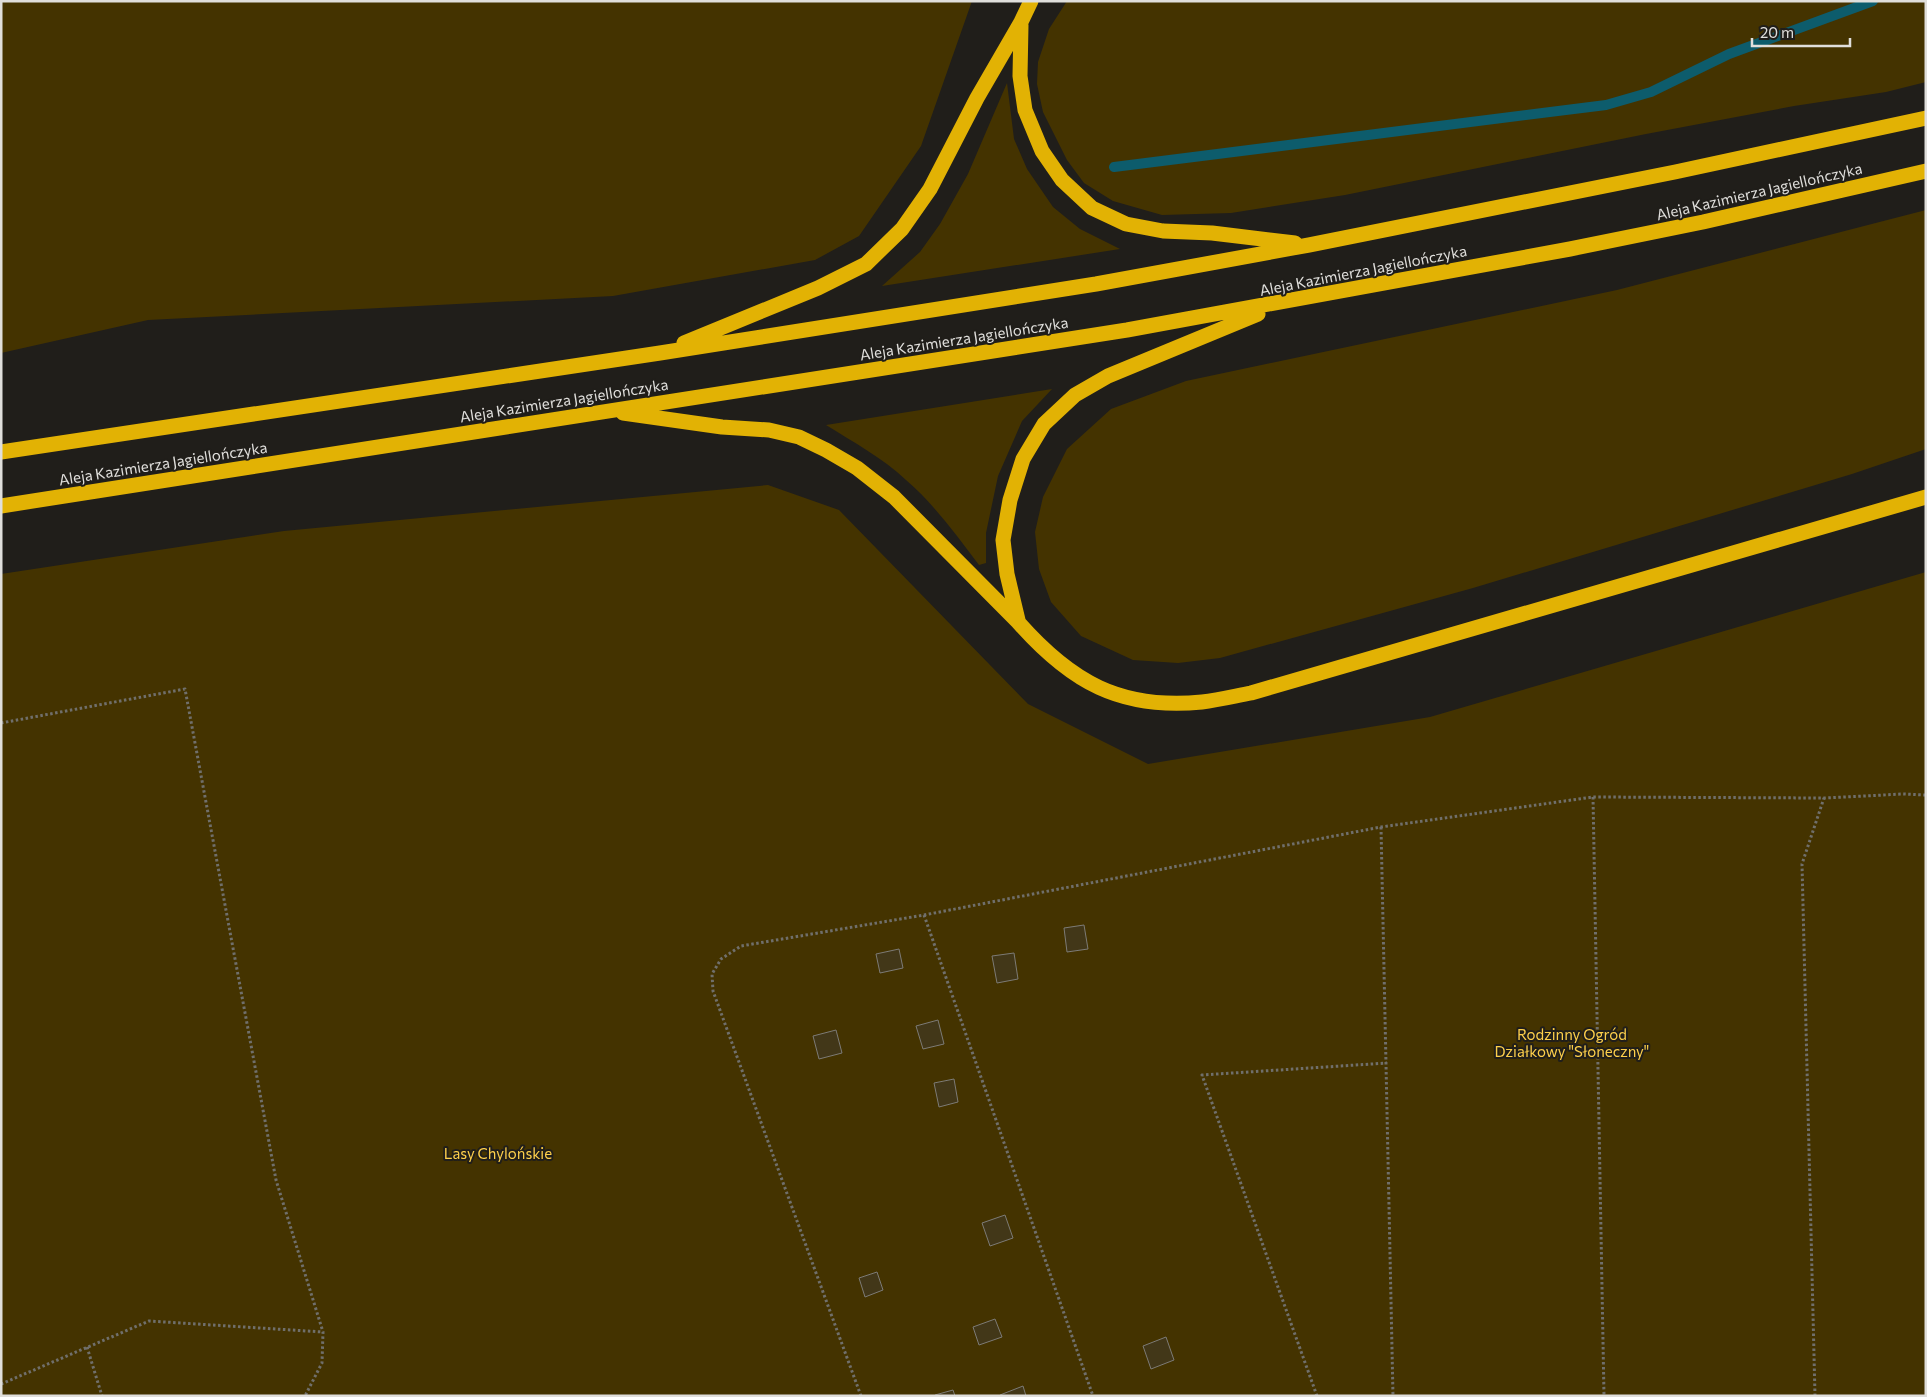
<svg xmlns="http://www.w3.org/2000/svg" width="1927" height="1397" viewBox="0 0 1927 1397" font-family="Commissioner,sans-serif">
  <rect width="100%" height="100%" fill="#201e1a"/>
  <path fill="#430" d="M1 1H972L921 146 859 236 815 260 613 296 148 320 1 353Z
    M1067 1H1926V82L1886 92 1794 106 1646 134 1345 195 1231 213 1162 215 1113 201 1084 183 1067 160 1043 112 1037 84 1038 62 1049 29Z
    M1007 83 1014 139 1027 169 1053 207 1080 229 1120 249 882 286 920 252 940 224 968 174Z
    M1926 210V449L1852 474 1473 588 1220 658 1178 663 1133 660 1081 636 1051 602 1039 569 1035 532 1043 497 1067 449 1111 409 1186 381 1617 290Z
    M1052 389 1022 421 998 476 986 533V563L979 565C957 536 934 504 906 480 883 458 853 442 826 425Z
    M768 485 839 510 1028 704 1148 764 1430 717 1926 572V1396H1V574L284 531Z"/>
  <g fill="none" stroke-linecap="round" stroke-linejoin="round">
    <path stroke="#0d5c6c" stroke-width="10" d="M1114 167 1606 105 1651 92 1729 54 1873 1"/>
  </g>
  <path fill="#423718" stroke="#7d7b76" d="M1084 925 1088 949 1067 952 1064 928Z
    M899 949 903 968 880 973 876 954Z
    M1014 953 1018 979 997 983 992 956Z
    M938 1020 944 1044 923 1049 916 1026Z
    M836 1030 842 1053 819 1059 813 1036Z
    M954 1079 958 1102 939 1107 934 1083Z
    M1005 1215 1013 1238 990 1246 982 1223Z
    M877 1272 883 1290 865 1297 859 1278Z
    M995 1319 1002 1337 979 1345 973 1327Z
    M1166 1337 1174 1360 1151 1369 1143 1346Z
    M1023 1386 1026 1396H1000V1395Z
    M953 1390 955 1396H935V1395Z"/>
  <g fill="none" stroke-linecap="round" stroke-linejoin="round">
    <path stroke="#706f6b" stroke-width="3" stroke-dasharray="2.5 2.5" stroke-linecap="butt" d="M1 723 185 689 276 1180 323 1332 322 1363 305 1396
      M1593 797 1604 1396
      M1381 827 1393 1396
      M924 915 1093 1396
      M87 1347 102 1396
      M1 1384 149 1321 323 1332
      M861 1396 713 991 712 974 721 959 741 946 924 915 1381 827 1593 797 1824 798 1903 794 1926 795
      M1317 1396 1202 1075 1387 1063
      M1815 1396 1802 864 1824 798"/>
    <path stroke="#e2b204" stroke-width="15" d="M1021 25 1020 76 1025 110 1042 151 1062 180 1092 208 1126 224 1163 231 1212 233 1295 243
      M684 343 818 288 866 264 902 229 930 189 977 98 1021 22 1031 1
      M623 413 722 427 769 430 799 437 826 450 857 468 894 497 1018 622C1071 682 1120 710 1202 702 1219 700 1235 696 1251 693L1926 497
      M1 452 660 353 1096 284 1309 245 1675 172 1926 118
      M1 506 1127 330 1570 249 1703 222 1926 171
      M1018 620 1007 574 1003 540 1010 500 1023 459 1044 424 1075 395 1108 376 1258 314"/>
  </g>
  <g text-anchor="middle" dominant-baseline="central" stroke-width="4" stroke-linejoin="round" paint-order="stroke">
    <g font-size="15" fill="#e0dfdc" stroke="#201e1a">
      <text transform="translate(1759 191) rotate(-13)">Aleja Kazimierza Jagiellończyka</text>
      <text transform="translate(1363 270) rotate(-11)">Aleja Kazimierza Jagiellończyka</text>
      <text transform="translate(964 338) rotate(-9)">Aleja Kazimierza Jagiellończyka</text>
      <text transform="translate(564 400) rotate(-9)">Aleja Kazimierza Jagiellończyka</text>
      <text transform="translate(163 463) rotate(-9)">Aleja Kazimierza Jagiellończyka</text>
    </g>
    <g font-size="15" fill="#fed04b" stroke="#201e1a">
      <text x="1572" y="1034">Rodzinny Ogród<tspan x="1572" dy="17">Działkowy "Słoneczny"</tspan></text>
      <text x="498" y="1153">Lasy Chylońskie</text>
    </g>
  </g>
  <rect width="1927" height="1397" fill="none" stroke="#e0dfdc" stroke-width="5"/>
  <path d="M1752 38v8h98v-8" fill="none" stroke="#e0dfdc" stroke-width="2.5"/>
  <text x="1760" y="38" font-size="15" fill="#e0dfdc" stroke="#201e1a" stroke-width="4" paint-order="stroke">20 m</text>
</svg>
